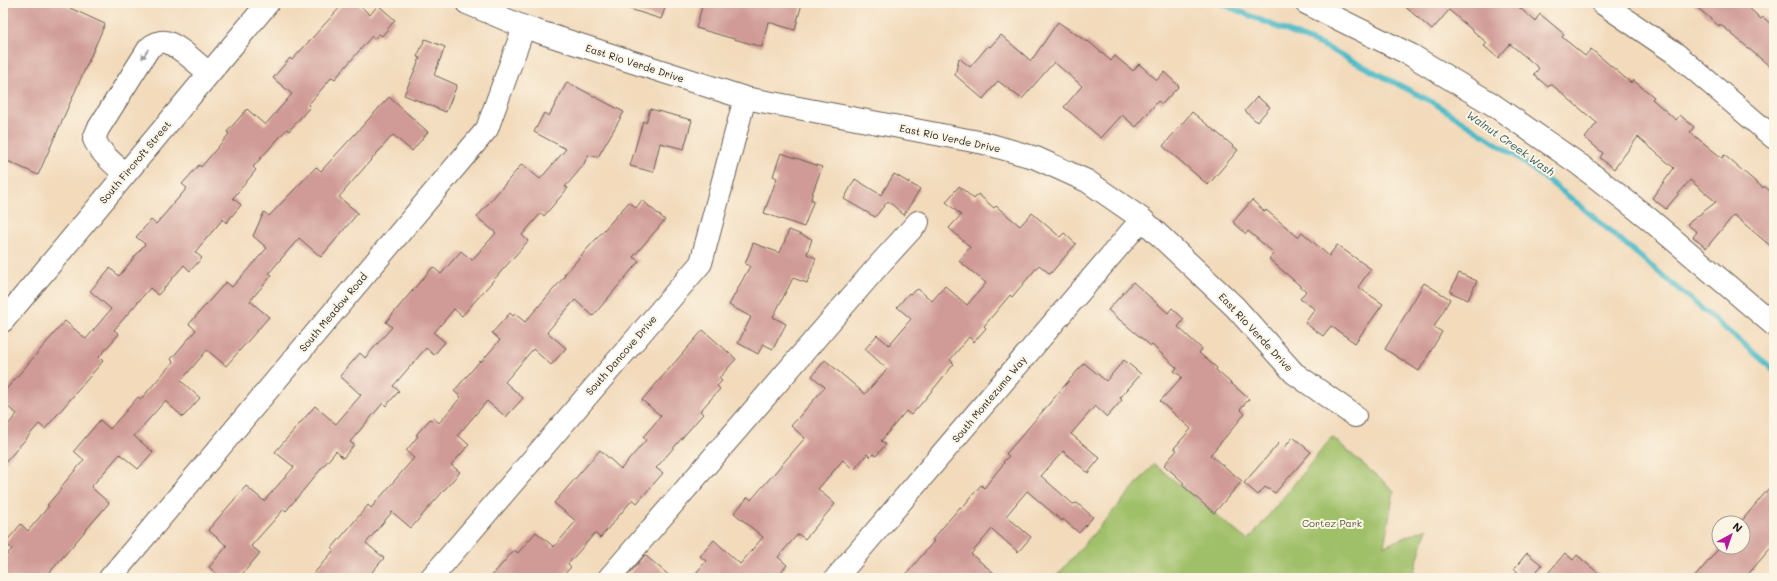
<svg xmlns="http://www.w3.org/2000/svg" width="1777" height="581" viewBox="0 0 1777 581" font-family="Mali,sans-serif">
  <rect width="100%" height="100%" fill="#fcf5e5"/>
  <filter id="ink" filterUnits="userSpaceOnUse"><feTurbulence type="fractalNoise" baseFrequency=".025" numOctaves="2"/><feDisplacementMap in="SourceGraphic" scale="8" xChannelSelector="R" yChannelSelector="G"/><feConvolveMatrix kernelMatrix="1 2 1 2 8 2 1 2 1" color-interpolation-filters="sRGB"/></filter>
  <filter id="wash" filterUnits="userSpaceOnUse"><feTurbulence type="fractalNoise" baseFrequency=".012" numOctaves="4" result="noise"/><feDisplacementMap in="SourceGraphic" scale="16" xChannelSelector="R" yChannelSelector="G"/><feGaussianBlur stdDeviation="0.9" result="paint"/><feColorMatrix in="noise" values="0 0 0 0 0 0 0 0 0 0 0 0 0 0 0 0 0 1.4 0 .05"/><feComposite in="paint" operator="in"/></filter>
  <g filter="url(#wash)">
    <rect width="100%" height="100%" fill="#f2dabb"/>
    <path fill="#9fbf68" stroke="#5e6e42" d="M1332 437 1394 491 1384 546 1427 528 1412 578H1055L1154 464 1248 541Z"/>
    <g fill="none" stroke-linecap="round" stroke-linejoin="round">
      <path stroke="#4dbac7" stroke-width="5.5" d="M1219 3 1326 47 1434 103 1516 156 1577 203 1774 370"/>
    </g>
    <g id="blocks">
      <path fill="#d09b96" d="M9 3H59L105 24 38 175 3 159V16Z
        M344 3H357L370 15 378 5 395 20 382 36 379 34 374 39 372 36 335 79 332 77 308 105 310 107 289 131 287 129 253 167 256 170 233 198 241 205 226 223 223 219 195 252 202 258 190 271 184 265 158 295 150 288 114 330 119 334 99 357 103 361 45 429 39 424 3 465V431L17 414 3 403V393L65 321 86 339 111 309 90 291 110 268 119 276 145 244 136 237 151 220 156 224 187 188 182 184 199 165 201 167 229 134 227 132 247 109 265 125 292 94 273 78 290 58 292 60Z
        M621 3H667L661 19 620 6Z
        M703 3H802L795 30 768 22 762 47 696 28Z
        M1401 3H1514L1535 21 1540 14 1564 34 1562 37 1585 56 1591 49 1631 83 1633 80 1654 97 1652 99 1676 120 1680 115 1694 127 1690 132 1722 158 1724 155 1763 188 1764 186 1774 194V249L1734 215 1706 248 1693 237 1697 232 1687 224 1716 202 1690 180 1666 209 1652 198 1674 168 1638 137 1614 169 1600 158 1603 153 1585 138 1597 123 1551 84 1548 87 1534 75 1539 68 1510 44 1498 58 1484 46 1487 43 1449 10 1432 30Z
        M1692 3H1744L1761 19 1763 17 1774 27V70L1720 24 1719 26Z
        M1058 22 1087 42 1088 41 1111 61 1115 56 1133 71 1139 64 1157 80 1164 72 1179 86 1162 104 1158 101 1136 127 1122 115 1101 138 1064 107 1082 86 1054 62 1022 99 998 81 983 99 955 75 959 58 970 67 988 46 990 47 1001 35 1031 61Z
        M425 39 445 47 434 75 457 85 446 112 404 95 420 58 417 57Z
        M567 82 624 112 598 157 588 155 583 166 565 187 568 188 544 216 541 213 522 235 528 241 462 316 454 309 434 333 445 342 434 355 426 348 393 386 399 391 386 406 383 403 350 442 354 445 343 458 336 451 286 511 284 509 251 546 260 553 239 578H221L209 567 227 546 208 530 246 486 264 501 294 467 275 452 315 406 336 424 361 395 340 376 360 353 365 358 392 327 386 322 418 284 433 267 441 274 461 251 472 260 496 233 477 217 522 164 540 179 566 149 534 132 544 113 549 116Z
        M389 97 428 132 412 151 393 135 370 161 339 197 358 213 321 257 299 238 269 273 272 275 250 301 269 317 226 366 207 350 181 381 200 398 183 417 165 401 134 436 153 452 138 469 120 454 91 487 109 503 45 578H3V559L12 549 5 543 21 524 28 531 49 506 47 505 61 489 60 488 84 460 74 451 100 420 110 429 138 397 141 399 173 362 171 359 196 330 189 324 226 282 232 287 267 248 253 236 264 212 269 216 316 167 321 171Z
        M1257 97 1270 107 1257 122 1245 111Z
        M650 109 692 120 684 149 660 143 653 172 630 166 643 121 646 123Z
        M1192 112 1238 150 1208 185 1163 146Z
        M781 153 822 167 812 194 811 200H814L804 227 764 213 777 178 773 176Z
        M894 174 920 189 904 215 888 201 875 217 844 199 855 179 881 195Z
        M959 186 974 199 978 194 994 208 996 206 1020 226 1032 213 1060 237 1064 233 1076 244 1050 274 1039 265 1012 297 1010 295 984 326 986 328 974 342 969 337 950 360 954 364 921 404 911 415 906 411 881 441 886 444 876 456 873 454 870 457 867 454 854 470 843 460 818 489 835 504 805 539 798 534 778 557 787 565 776 578H692L706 561 700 556 714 540 740 564 763 537 734 513 748 497 751 500 805 438 791 426 825 387 812 376 825 360 865 394 887 369 865 349 877 335 889 345 911 319 897 307 909 293 910 294 918 289 932 301 945 286 967 305 986 283 959 261 970 247 949 228 961 215 946 202Z
        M642 200 665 220 633 257 639 261 593 316 575 300 547 332 566 348 551 365 533 349 505 382 523 398 506 417 487 401 458 435 469 445 451 465 460 472 411 528 392 512 366 543 384 558 367 578H310L334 550 332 548 368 505 371 508 414 458 406 451 418 436 416 435 430 419 432 420 434 418 439 423 461 397 454 391 480 361 481 362 500 340 492 333 510 313 513 316 515 314 525 322 565 276 564 275 629 202 636 208Z
        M1252 200 1265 212 1266 210 1298 237 1302 232 1329 256 1337 245 1371 269 1358 287 1383 304 1355 343 1331 326 1323 336 1305 323 1315 309 1300 299 1306 291 1269 259 1274 253 1248 231 1246 234 1233 222Z
        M789 230 812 239 807 254 816 258 807 283 793 278 773 317 786 324 773 349 763 344 758 354 738 343 751 317 729 305 750 266 745 264 753 243 780 253Z
        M1459 273 1477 281 1468 300 1450 292Z
        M1133 282 1168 313 1172 308 1184 319 1178 327 1202 349 1199 353 1217 368 1216 370 1249 399 1240 409 1245 414 1210 455 1242 481 1214 513 1182 485 1184 483 1164 465 1177 450 1174 448 1191 429 1160 401 1182 377 1174 371 1177 368 1152 345 1151 346 1108 310Z
        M1424 283 1450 299 1434 327 1442 332 1419 371 1385 349Z
        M703 330 736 359 719 378 722 381 717 386 720 389 700 411 703 414 656 468 663 473 637 503 633 499 600 538 595 533 568 564 571 567 561 578H490L514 550 518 553 536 532 554 547 576 521 554 503 600 450 621 469 646 440 643 437 661 416 642 400Z
        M1124 360 1141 374 1120 398 1122 400 1107 417 1095 406 1071 434 1100 458 1088 473 1063 451 1041 476 1073 504 1077 503 1093 517 1079 533 1063 519 1062 521 1027 491 1006 516 1031 537 1018 552 992 529 971 554 1000 578H903L934 541 932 540 960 507 962 508 981 485 984 488 1004 463 1003 462 1009 456 1006 454 1084 363 1106 381Z
        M1293 437 1311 452 1275 493 1265 487 1258 495 1244 483 1279 443 1284 448Z
        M1774 482V544L1745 578H1694L1720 547H1743V523H1740Z
        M1527 553 1542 565 1531 578H1525L1514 569Z
        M1565 553 1573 560 1577 555 1604 578H1544Z
        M645 555 672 578H626Z"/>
    </g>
  </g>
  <g filter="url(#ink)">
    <use href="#blocks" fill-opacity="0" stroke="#675e54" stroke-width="1"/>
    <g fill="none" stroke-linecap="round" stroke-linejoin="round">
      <defs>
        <path id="minor" d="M467 3 524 27 745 98 984 143 1036 158 1087 181 1142 219 1235 307 1294 373 1355 416
          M1306 3 1411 55 1492 104 1580 165 1648 218 1774 325
          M1602 3 1675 53 1774 138
          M125 174C113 163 101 154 94 139L98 129 149 48C154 44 160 41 166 42 180 46 198 65 209 73
          M3 321 268 3
          M110 578 487 129 524 27
          M431 578 701 263 745 98
          M609 578 878 266 918 222
          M836 578 1142 219"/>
      </defs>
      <use href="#minor" stroke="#675e54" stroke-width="24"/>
      <use href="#minor" stroke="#fff" stroke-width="22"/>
    </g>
    <defs><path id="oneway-solid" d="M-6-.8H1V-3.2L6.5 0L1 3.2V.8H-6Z"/></defs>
    <use fill="#999" href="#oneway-solid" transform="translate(145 54) rotate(124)"/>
  </g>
  <g text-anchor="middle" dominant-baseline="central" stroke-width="4" stroke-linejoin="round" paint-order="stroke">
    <g font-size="10" fill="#1c1c1c" stroke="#fcf5e5">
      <text transform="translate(635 63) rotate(18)">East Rio Verde Drive</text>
      <text transform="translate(950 138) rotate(12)">East Rio Verde Drive</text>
      <text transform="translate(135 162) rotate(-50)">South Fircroft Street</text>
      <text transform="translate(333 312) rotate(-50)">South Meadow Road</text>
      <text transform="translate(1256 332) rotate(47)">East Rio Verde Drive</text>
      <text transform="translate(621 355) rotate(-49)">South Dancove Drive</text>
      <text transform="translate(989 399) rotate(-50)">South Montezuma Way</text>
    </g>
    <g font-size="10" fill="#505d3a" stroke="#fcf5e5">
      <text x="1332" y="523">Cortez Park</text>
    </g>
    <g font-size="11" font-style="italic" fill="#305b60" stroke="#fcf5e5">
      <text transform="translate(1511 143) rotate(35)">Walnut Creek Wash</text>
    </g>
  </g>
  <rect width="1777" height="581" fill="none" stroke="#fcf5e5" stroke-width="16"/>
  <g transform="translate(1731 535) rotate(40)"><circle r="19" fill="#fcf5e5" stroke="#a29e95"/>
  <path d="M0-3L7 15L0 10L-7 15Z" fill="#b5179e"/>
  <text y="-6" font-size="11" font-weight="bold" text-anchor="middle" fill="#1c1c1c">N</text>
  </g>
</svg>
